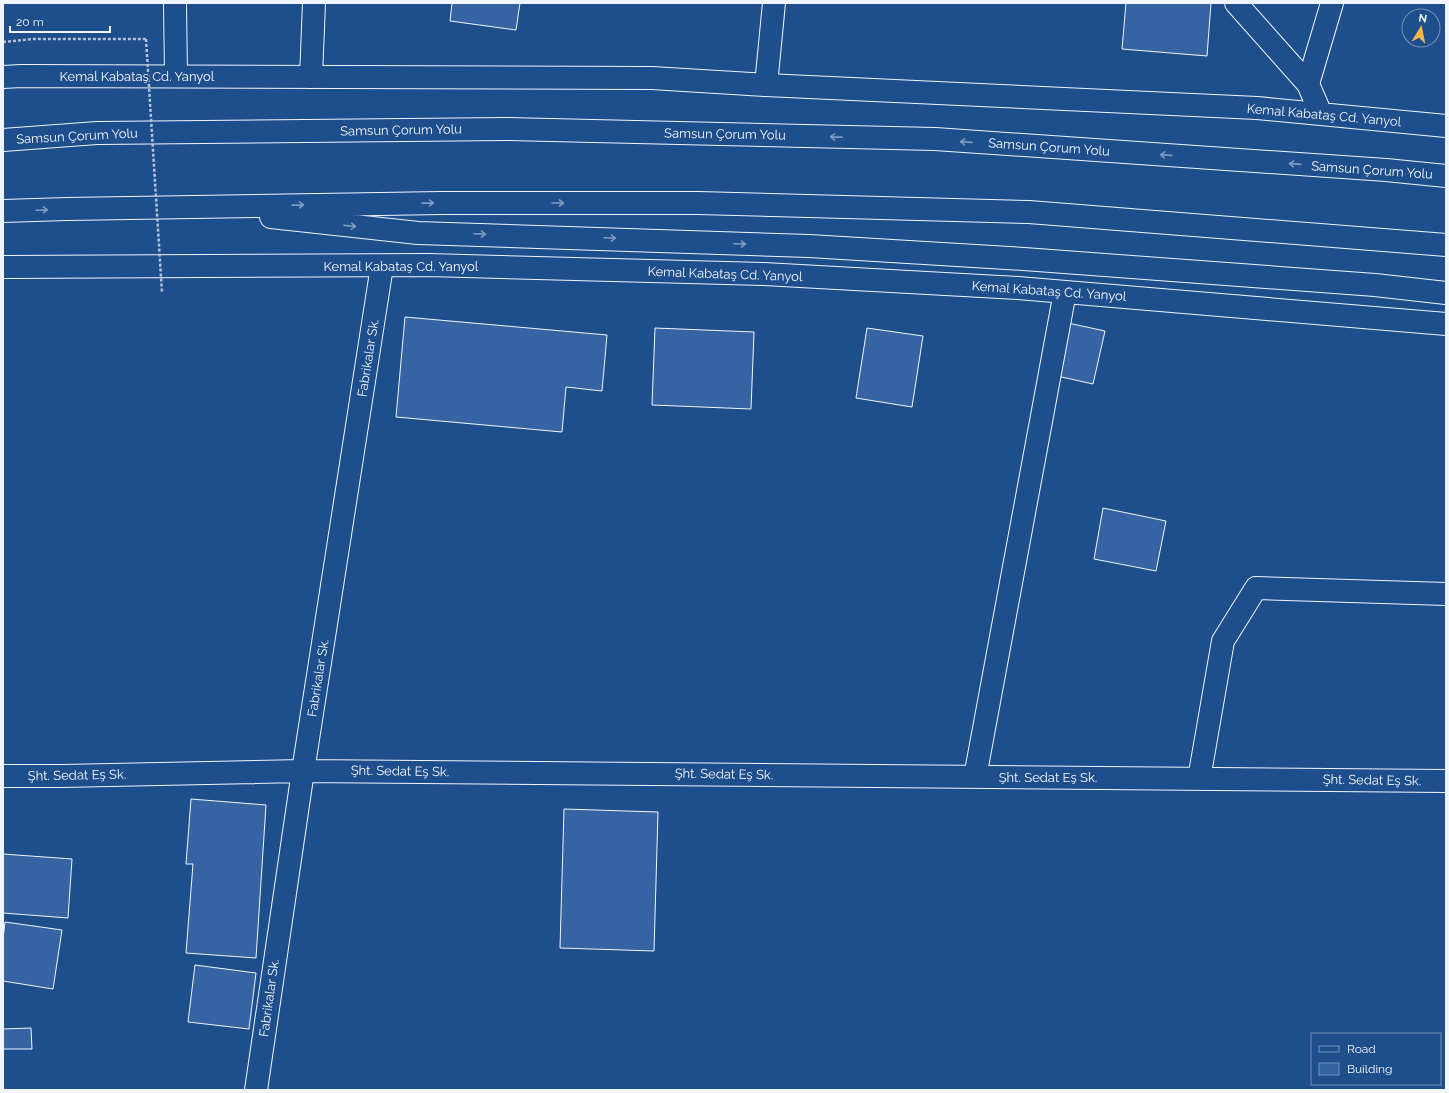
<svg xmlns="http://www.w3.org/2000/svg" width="1449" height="1093" viewBox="0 0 1449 1093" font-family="Raleway,sans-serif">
  <rect width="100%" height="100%" fill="#1f4e8c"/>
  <path fill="#3563a3" stroke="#f2f6ff" d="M452 3H520L516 30 450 21Z
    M1126 3H1211L1207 56 1122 49Z
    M405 317 607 335 602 391 566 387 562 432 396 417Z
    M1068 323 1105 331 1093 384 1057 376Z
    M655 328 754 332 751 409 652 405Z
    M867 328 923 336 912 407 856 398Z
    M1103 508 1166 521 1156 571 1094 559Z
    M191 799 266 805 256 958 186 953 193 864H186Z
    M564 809 658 812 654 951 560 948Z
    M3 854 72 859 68 918 3 913Z
    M5 922 62 930 53 989 3 981V939Z
    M195 965 256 973 249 1029 188 1022Z
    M31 1028 32 1049H3V1029Z"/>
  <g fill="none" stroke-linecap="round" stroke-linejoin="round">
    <defs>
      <path id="street" d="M175 3 176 76
        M311 77 314 3
        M1308 84 1332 3
        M766 85 774 3
        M3 776H62L303 771 1446 781
        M975 777 1065 292
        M1199 779 1223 641 1256 588 1446 594
        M256 1090 303 771 382 266"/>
      <path id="secondary" d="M1236 3 1308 84 1321 114
        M3 77 21 76 652 78 766 85 1257 108 1446 126
        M3 267 428 265 764 274 1018 288 1446 324"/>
      <path id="highway" d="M3 140 97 133 506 129 935 139 1386 170 1446 176
        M3 211 67 209 442 203H698L1029 212 1446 245
        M271 217 418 233 809 246 1024 259 1375 285 1446 293"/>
    </defs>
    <use href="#street" stroke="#f2f6ff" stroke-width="24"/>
    <use href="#secondary" stroke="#f2f6ff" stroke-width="24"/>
    <use href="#highway" stroke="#f2f6ff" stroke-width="24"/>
    <path stroke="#b3c4dc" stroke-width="2.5" stroke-dasharray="3 2" stroke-linecap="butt" d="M3 42 34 39H146"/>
    <use href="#street" stroke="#1f4e8c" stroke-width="22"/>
    <use href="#secondary" stroke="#1f4e8c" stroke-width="22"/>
    <use href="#highway" stroke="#1f4e8c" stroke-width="22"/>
    <path stroke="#b3c4dc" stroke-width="2.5" stroke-dasharray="3 2" stroke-linecap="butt" d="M146 39 162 293"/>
  </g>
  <defs><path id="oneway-shaft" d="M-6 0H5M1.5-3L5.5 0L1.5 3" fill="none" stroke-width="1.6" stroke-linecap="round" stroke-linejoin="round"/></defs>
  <g stroke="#7e9ac0">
    <use href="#oneway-shaft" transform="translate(836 137) rotate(-179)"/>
    <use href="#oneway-shaft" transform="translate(966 142) rotate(-176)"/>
    <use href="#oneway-shaft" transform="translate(1166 155) rotate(-176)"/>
    <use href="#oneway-shaft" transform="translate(1295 164) rotate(-176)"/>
    <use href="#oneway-shaft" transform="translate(428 203) rotate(-1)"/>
    <use href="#oneway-shaft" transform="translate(558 203)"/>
    <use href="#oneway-shaft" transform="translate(298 205) rotate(-1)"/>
    <use href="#oneway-shaft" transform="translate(42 210) rotate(-2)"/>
    <use href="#oneway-shaft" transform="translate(350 226) rotate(6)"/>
    <use href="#oneway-shaft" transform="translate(480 234) rotate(2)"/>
    <use href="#oneway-shaft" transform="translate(610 238) rotate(2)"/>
    <use href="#oneway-shaft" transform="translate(740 244) rotate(2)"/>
  </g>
  <g text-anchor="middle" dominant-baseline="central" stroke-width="3" stroke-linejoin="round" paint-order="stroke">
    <g font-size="13" fill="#f2f6ff" stroke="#1f4e8c">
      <text x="137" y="76">Kemal Kabataş Cd. Yanyol</text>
      <text transform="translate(1324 115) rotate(5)">Kemal Kabataş Cd. Yanyol</text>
      <text transform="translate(401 130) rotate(-1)">Samsun Çorum Yolu</text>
      <text transform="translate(725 134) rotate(1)">Samsun Çorum Yolu</text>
      <text transform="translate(77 136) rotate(-3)">Samsun Çorum Yolu</text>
      <text transform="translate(1049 147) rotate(4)">Samsun Çorum Yolu</text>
      <text transform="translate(1372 170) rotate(4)">Samsun Çorum Yolu</text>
      <text x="401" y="266">Kemal Kabataş Cd. Yanyol</text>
      <text transform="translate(725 274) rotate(2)">Kemal Kabataş Cd. Yanyol</text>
      <text transform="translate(1049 291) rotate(4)">Kemal Kabataş Cd. Yanyol</text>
      <text transform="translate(368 358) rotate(-81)">Fabrikalar Sk.</text>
      <text transform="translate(318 678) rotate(-81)">Fabrikalar Sk.</text>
      <text transform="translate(400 771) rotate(1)">Şht. Sedat Eş Sk.</text>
      <text transform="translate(724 774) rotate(1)">Şht. Sedat Eş Sk.</text>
      <text transform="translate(77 775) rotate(-1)">Şht. Sedat Eş Sk.</text>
      <text x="1048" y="777">Şht. Sedat Eş Sk.</text>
      <text transform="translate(1372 780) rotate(1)">Şht. Sedat Eş Sk.</text>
      <text transform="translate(269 998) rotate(-82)">Fabrikalar Sk.</text>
    </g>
  </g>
  <rect width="1449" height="1093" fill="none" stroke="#f2f6ff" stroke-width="8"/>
  <rect x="1311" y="1033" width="130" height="52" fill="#1f4e8c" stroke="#7391ba"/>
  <rect x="1319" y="1046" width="20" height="6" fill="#1f4e8c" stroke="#7391ba"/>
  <text x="1347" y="1053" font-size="12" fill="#f2f6ff">Road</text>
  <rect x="1319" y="1063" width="20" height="12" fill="#3563a3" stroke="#7391ba"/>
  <text x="1347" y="1073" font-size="12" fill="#f2f6ff">Building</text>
  <g transform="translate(1421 28) rotate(10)"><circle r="19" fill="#1f4e8c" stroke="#7391ba"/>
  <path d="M0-3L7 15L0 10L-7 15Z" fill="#ffb74d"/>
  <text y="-6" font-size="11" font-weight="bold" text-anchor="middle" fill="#f2f6ff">N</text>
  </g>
  <path d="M10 26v6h100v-6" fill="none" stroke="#f2f6ff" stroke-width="2"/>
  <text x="16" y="26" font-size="12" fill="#f2f6ff" stroke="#1f4e8c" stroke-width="3" paint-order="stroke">20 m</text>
</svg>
